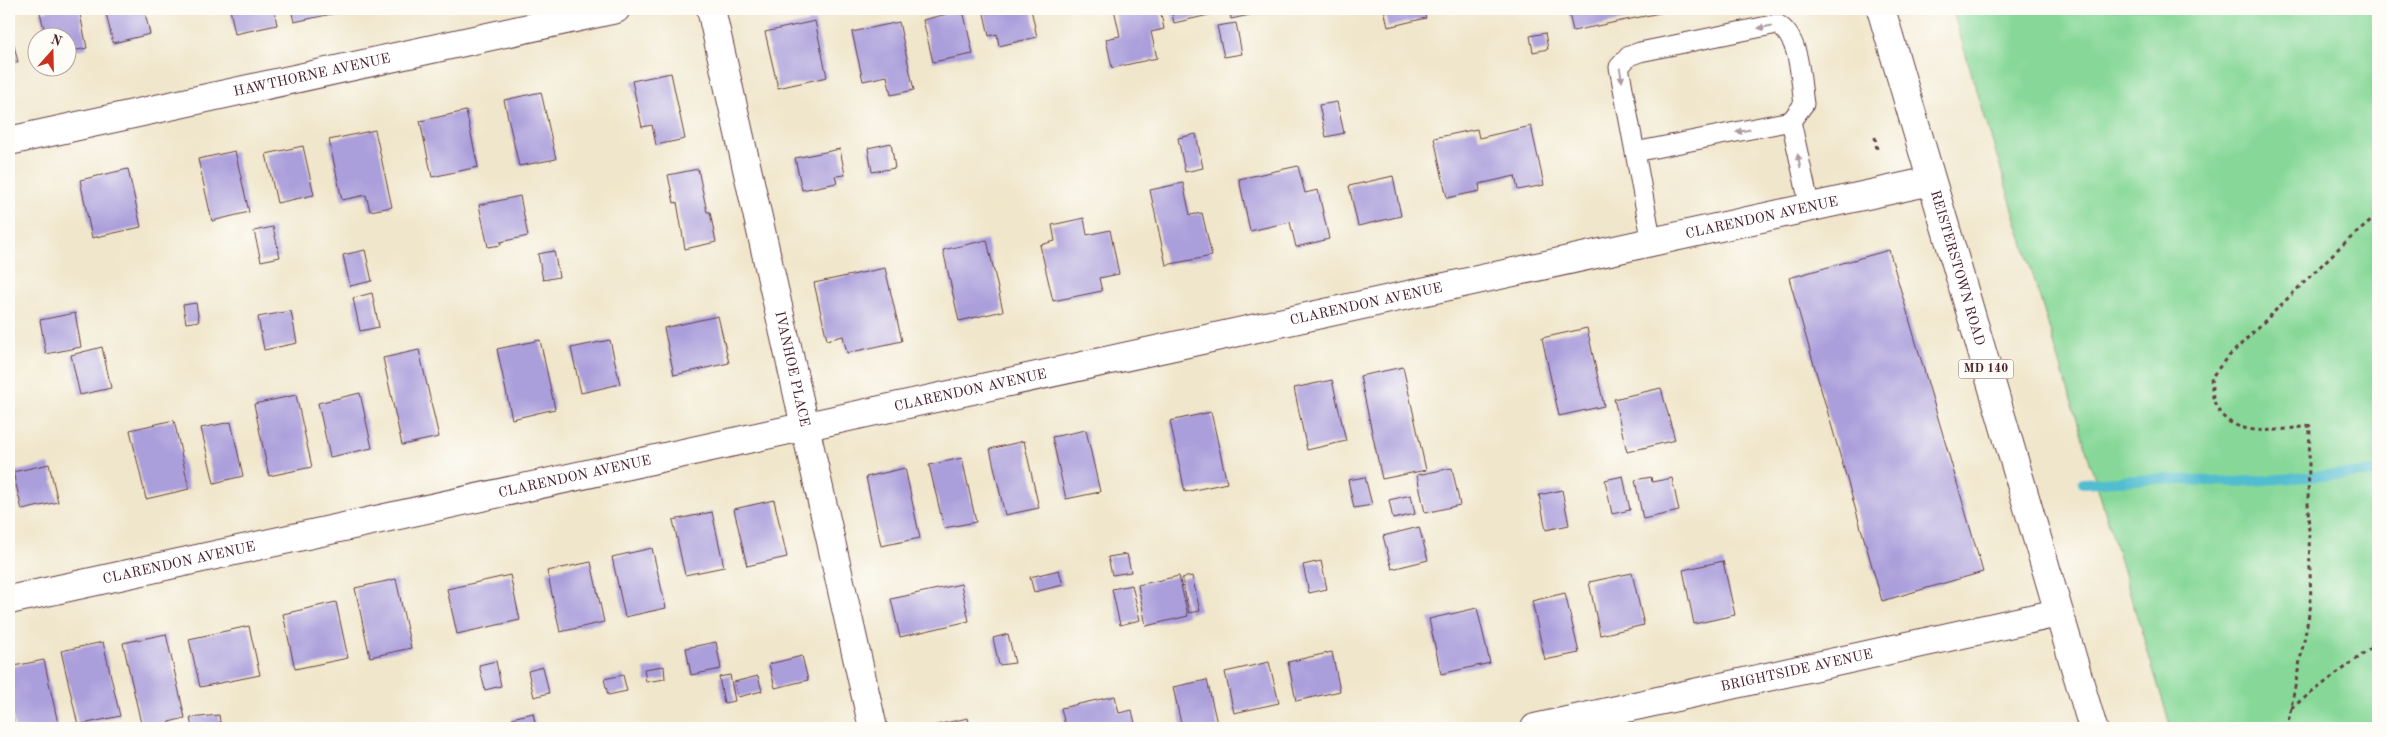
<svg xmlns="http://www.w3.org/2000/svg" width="2387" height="737" viewBox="0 0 2387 737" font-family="'Old Standard TT',serif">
  <rect width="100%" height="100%" fill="#fdfcf7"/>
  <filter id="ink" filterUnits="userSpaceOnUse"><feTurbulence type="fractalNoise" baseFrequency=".02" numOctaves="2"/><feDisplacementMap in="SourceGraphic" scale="10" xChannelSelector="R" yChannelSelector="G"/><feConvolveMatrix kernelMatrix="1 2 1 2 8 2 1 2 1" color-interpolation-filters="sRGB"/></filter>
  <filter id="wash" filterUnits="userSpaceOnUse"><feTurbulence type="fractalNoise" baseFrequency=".0096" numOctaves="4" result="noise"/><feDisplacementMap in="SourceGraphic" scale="20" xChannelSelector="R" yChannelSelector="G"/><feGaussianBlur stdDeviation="1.12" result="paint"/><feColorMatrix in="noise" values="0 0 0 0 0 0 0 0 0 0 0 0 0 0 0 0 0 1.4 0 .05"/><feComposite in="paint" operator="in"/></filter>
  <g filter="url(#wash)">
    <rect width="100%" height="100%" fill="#f0e6cb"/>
    <path fill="#87d898" stroke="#687c62" d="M1952 9H2378V728H2171Z"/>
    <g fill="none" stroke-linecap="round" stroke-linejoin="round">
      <path stroke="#53bdd0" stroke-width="10" d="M2083 483 2155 479 2238 482 2378 472"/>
    </g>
    <g id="blocks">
      <path fill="#ab9fdb" d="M54 9H79L87 48 68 52V38H46L40 12Z
        M105 9H144L150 34 113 43Z
        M230 9H274L277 25 235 34Z
        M291 9H340L341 12 294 22Z
        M983 9H1031L1037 37 999 46 997 34 989 36Z
        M1114 9H1160L1164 29 1151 32 1157 58 1112 68 1106 39 1120 36Z
        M1171 9H1273V10L1231 19 1230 10 1174 23Z
        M1384 9H1423L1426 18 1388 27Z
        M1568 9H1673L1674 10 1573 31Z
        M963 10 973 54 933 62 923 20Z
        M815 21 827 77 778 88 765 32Z
        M899 22 914 90 891 95 887 76 863 81 852 32Z
        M1236 23 1242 54 1224 57 1217 26Z
        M9 25 18 62 9 64Z
        M1545 33 1548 49 1533 52 1530 36Z
        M671 73 685 139 656 145 652 125 642 127 632 81Z
        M541 92 556 159 519 166 504 100Z
        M1337 102 1344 133 1326 137 1319 105Z
        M466 111 478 167 432 177 420 121Z
        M1531 126 1544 185 1518 190 1515 176 1479 184 1480 191 1447 198 1434 138 1477 129 1479 138Z
        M375 130 392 207 370 211 366 195 342 200 329 140Z
        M1196 134 1203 168 1185 172 1178 138Z
        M891 143 895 168 872 172 868 148Z
        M303 146 314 195 277 203 266 154Z
        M840 149 845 175 835 176 837 183 802 190 795 158Z
        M235 151 249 212 212 221 198 159Z
        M1298 166 1305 193 1318 190 1329 239 1296 247 1290 222 1250 231 1239 179Z
        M128 169 141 227 92 238 80 180Z
        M698 169 707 212H710L716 242 685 249 677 202 674 203 668 175Z
        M1393 176 1401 216 1358 226 1349 186Z
        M1183 183 1190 215 1202 213 1212 256 1166 265 1150 190Z
        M520 196 528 236 500 242 501 245 488 247 479 205Z
        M1084 218 1087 235 1110 230 1119 274 1099 278 1102 291 1053 301 1040 245 1055 241 1052 225Z
        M273 227 280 257 261 261 254 231Z
        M9 237 14 258 9 259Z
        M987 240 1003 311 959 321 943 250Z
        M365 250 372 281 350 286 343 255Z
        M1889 250 1983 572 1882 601 1789 278Z
        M554 251 559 277 543 280 538 254Z
        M885 268 902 341 847 353 843 336 827 340 814 283Z
        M372 293 379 327 360 331 353 298Z
        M196 303 199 321 186 323 183 305Z
        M291 311 297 343 264 350 258 317Z
        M75 313 81 347 46 354 40 320Z
        M718 316 729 363 674 375 664 328Z
        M1587 328 1604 406 1559 416 1542 338Z
        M540 340 555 409 512 419 497 349Z
        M610 340 620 384 581 393 571 348Z
        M102 347 111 388 80 395 71 355Z
        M419 350 439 437 402 445 383 358Z
        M1403 367 1426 470 1382 479 1360 376Z
        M1332 380 1346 441 1307 450 1294 388Z
        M1661 388 1675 440 1627 452 1614 399Z
        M360 393 372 448 330 457 318 403Z
        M296 395 312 467 269 476 254 404Z
        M1211 412 1227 483 1185 492 1170 421Z
        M174 420 189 489 146 499 130 430Z
        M231 422 243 476 214 483 201 428Z
        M1086 430 1100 492 1066 499 1052 437Z
        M1024 441 1039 508 1005 515 990 449Z
        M962 458 976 522 944 528 929 465Z
        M49 464 58 502 22 510 13 472Z
        M905 468 920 538 881 546 866 477Z
        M1452 468 1460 505 1425 513 1417 475Z
        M1623 476 1630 510 1612 514 1605 480Z
        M1365 477 1372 505 1354 508 1348 480Z
        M1651 477 1652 482 1672 478 1679 511 1643 519 1635 480Z
        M1562 490 1569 525 1546 530 1539 495Z
        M1411 495 1415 514 1393 519 1389 500Z
        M774 500 787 557 747 566 734 509Z
        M712 512 724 567 685 575 673 520Z
        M1419 527 1428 560 1392 569 1383 536Z
        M652 548 666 608 625 617 612 557Z
        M1127 554 1131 572 1112 575 1108 557Z
        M1321 561 1327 589 1309 593 1303 565Z
        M1723 561 1735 615 1694 624 1683 570Z
        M591 562 604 622 560 632 547 571Z
        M1059 570 1063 585 1034 592 1030 577Z
        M1632 573 1644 625 1600 635 1589 582Z
        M510 575 520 620 457 634 447 589Z
        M1179 576 1188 616 1146 626 1138 585Z
        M1192 576 1200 611 1189 613 1182 578Z
        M396 579 411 648 370 657 355 588Z
        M961 584 969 621 900 637 891 599Z
        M1132 585 1140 620 1120 625 1112 589Z
        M1565 593 1579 653 1545 660 1532 601Z
        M336 602 348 658 295 669 283 614Z
        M1477 608 1490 663 1441 674 1429 619Z
        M249 626 260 675 200 687 189 639Z
        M166 634 185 718 169 722 170 728H142L123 643Z
        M1008 634 1015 663 999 665 993 638Z
        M103 642 120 716 78 725 61 651Z
        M716 642 721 669 691 675 686 648Z
        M1332 652 1340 691 1296 701 1288 662Z
        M802 656 808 680 775 688 769 664Z
        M44 660 59 728H15L9 701V667Z
        M496 661 501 686 485 690 479 665Z
        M1269 662 1279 703 1234 713 1225 672Z
        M664 666 665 679 646 682 644 669Z
        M543 667 549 693 534 697 528 671Z
        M623 675 627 691 608 695 604 679Z
        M730 675 735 701 724 703 719 677Z
        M758 676 762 691 738 697 734 682Z
        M1207 680 1218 728H1182L1173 687Z
        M1115 696 1119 713 1132 710 1136 728H1052L1065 725 1061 708Z
        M533 713 536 728H514L512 718Z
        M219 715 221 728H192L190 718Z
        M968 718 970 728H927V727Z
        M1816 725V728H1805L1804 727Z"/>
    </g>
  </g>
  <g filter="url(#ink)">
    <use href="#blocks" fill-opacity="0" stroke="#633d43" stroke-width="1"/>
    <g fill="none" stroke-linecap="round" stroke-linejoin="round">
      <defs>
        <path id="lane" d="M1635 152 1791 121
          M1652 243 1619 67 1629 56 1640 52 1777 24C1801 38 1800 79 1804 104L1791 121 1810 208"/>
        <g id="street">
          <path id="s1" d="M711 9 873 728"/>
          <path id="s2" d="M9 141 616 9"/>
          <path id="s3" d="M9 600 1931 181"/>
          <path id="s4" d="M1535 728 2058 613"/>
        </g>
        <g id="primary">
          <path id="s5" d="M1881 9 2093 728"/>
        </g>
      </defs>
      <use href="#lane" stroke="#633d43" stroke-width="21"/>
      <use href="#street" stroke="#633d43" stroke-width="30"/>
      <use href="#primary" stroke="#633d43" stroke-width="30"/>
      <path stroke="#633d43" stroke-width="3" stroke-dasharray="4 4" stroke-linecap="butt" d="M1875 137 1877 150
        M2291 708 2378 643
        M2287 728 2311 604 2308 502 2310 426C2278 430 2228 441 2214 401 2212 395 2212 386 2211 378L2225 360 2340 247 2378 215"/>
      <use href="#lane" stroke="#fff" stroke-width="19"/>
      <use href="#street" stroke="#fff" stroke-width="28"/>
      <use href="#primary" stroke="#fff" stroke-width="28"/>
    </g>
    <defs><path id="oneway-solid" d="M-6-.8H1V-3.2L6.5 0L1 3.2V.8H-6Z" transform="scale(1.25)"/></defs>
    <g fill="#ae9aa0">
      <use href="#oneway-solid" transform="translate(1765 27) rotate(169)"/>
      <use href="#oneway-solid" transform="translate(1621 75) rotate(80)"/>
      <use href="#oneway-solid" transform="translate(1743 131) rotate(169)"/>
      <use href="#oneway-solid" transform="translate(1799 161) rotate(-102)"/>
    </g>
  </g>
  <g text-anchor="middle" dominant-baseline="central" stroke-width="4.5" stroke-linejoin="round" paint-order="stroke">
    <rect fill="#fdfcf7" stroke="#806168" stroke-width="1" x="1958.5" y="359.5" width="55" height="19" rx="4"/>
    <g font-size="12" font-weight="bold" fill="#4a1f2b">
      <text x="1986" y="369">MD 140</text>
    </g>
    <g font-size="14" fill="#4a1f2b" stroke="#fdfcf7">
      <text stroke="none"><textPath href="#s2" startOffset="310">HAWTHORNE AVENUE</textPath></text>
      <text stroke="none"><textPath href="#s3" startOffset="1794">CLARENDON AVENUE</textPath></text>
      <text stroke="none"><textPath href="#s5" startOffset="270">REISTERSTOWN ROAD</textPath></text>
      <text stroke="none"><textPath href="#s3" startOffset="1389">CLARENDON AVENUE</textPath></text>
      <text stroke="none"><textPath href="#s1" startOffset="369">IVANHOE PLACE</textPath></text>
      <text stroke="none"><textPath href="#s3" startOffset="984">CLARENDON AVENUE</textPath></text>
      <text stroke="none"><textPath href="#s3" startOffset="579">CLARENDON AVENUE</textPath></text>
      <text stroke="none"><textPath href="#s3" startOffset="174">CLARENDON AVENUE</textPath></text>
      <text stroke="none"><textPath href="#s4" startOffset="268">BRIGHTSIDE AVENUE</textPath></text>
    </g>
  </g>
  <rect width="2387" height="737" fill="none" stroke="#fdfcf7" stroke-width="30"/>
  <g transform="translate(52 52) rotate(20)"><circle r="24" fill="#fdfcf7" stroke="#b5a4a5"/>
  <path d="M0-4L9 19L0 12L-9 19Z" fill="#c8321e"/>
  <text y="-8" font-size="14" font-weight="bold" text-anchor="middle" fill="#4a1f2b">N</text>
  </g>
</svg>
